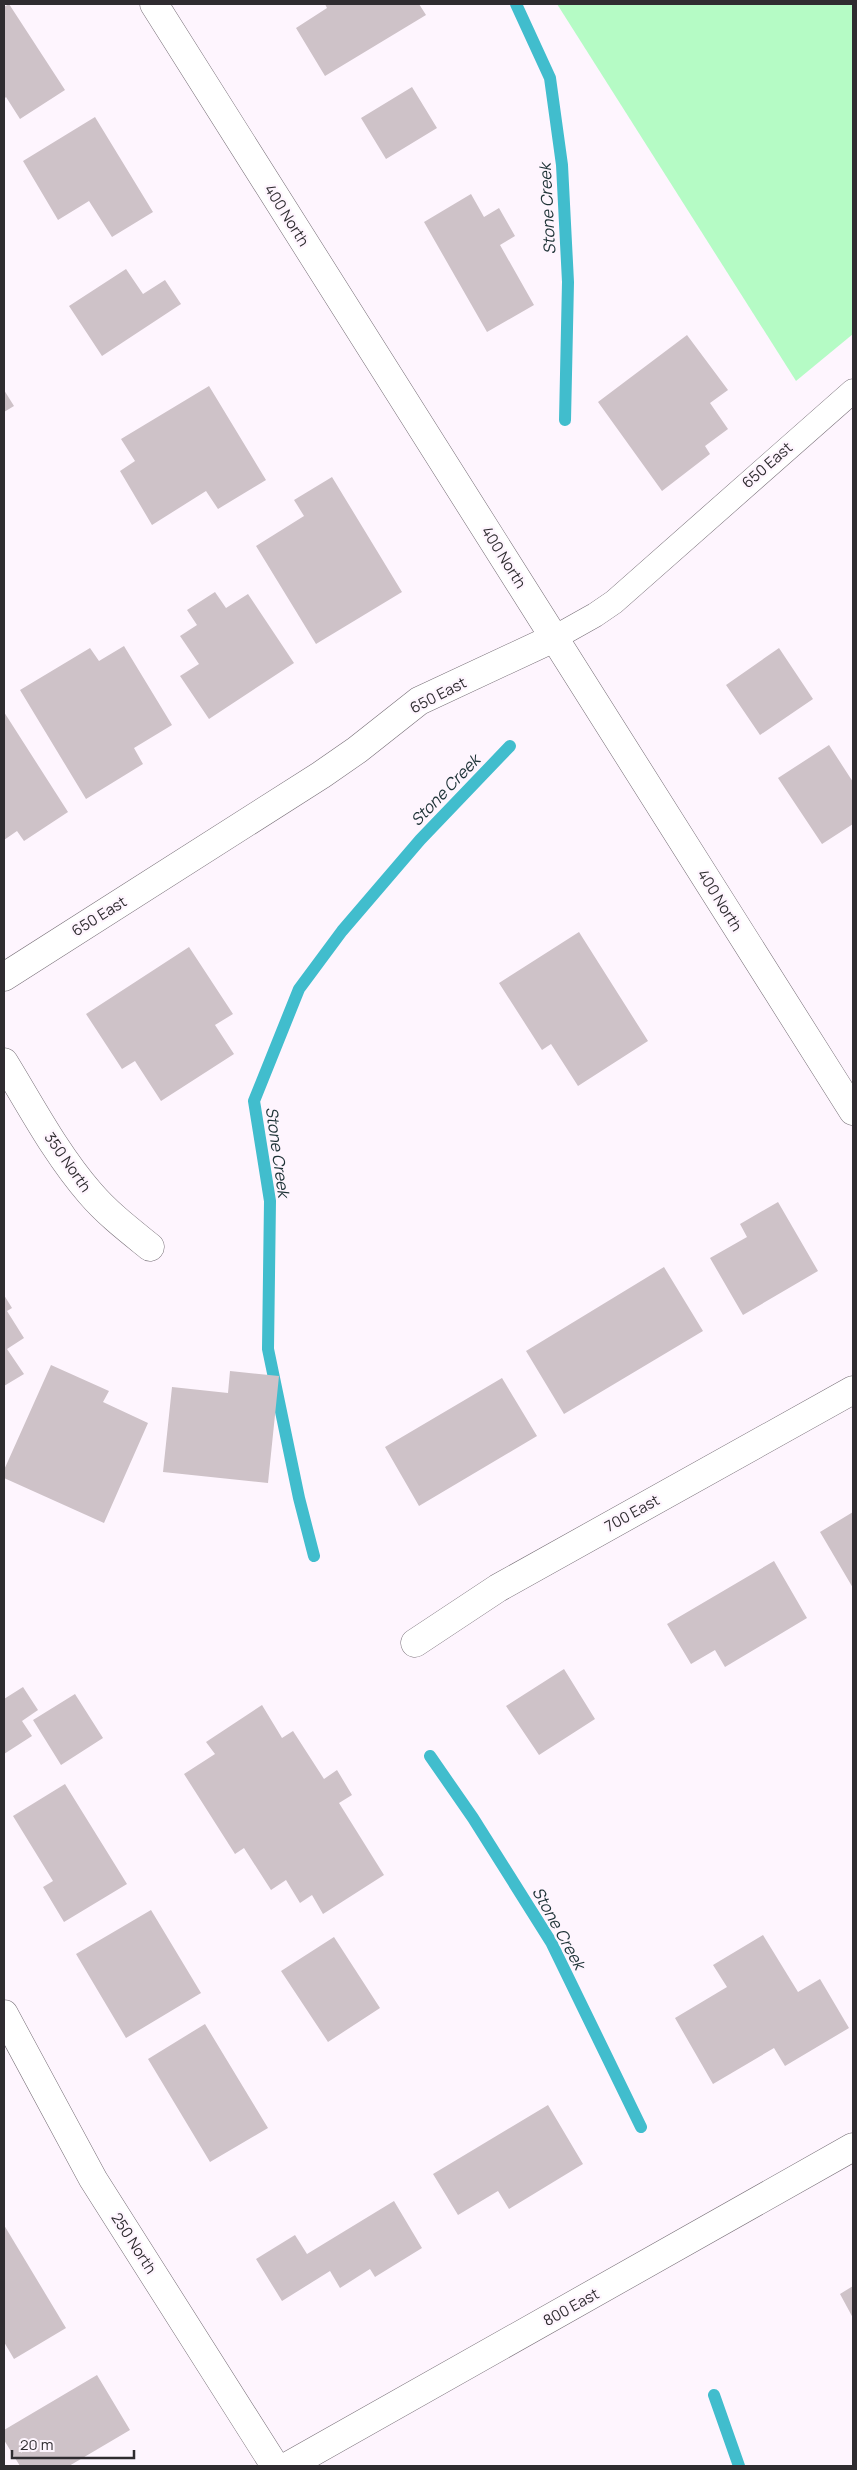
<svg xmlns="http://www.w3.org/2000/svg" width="857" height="2470" viewBox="0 0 857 2470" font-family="Manrope,sans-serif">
  <rect width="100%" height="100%" fill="#fef5fe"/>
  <path fill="#b5fbc5" d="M557 4H853V334L796 381Z"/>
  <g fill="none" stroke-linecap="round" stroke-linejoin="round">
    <path stroke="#41bdcd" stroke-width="12" d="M516 4 550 78 562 165 568 282 565 420
      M314 1556 299 1498 268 1349 270 1201 254 1101 299 989 342 931 420 840 510 746
      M430 1756 473 1818 551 1942 641 2127
      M714 2395 739 2466"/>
  </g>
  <path fill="#cec2c8" d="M9 4 65 90 20 119 6 97 4 99V7Z
    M325 4H419L426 15 325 76 296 28 327 8Z
    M412 87 437 128 386 159 361 118Z
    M95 117 153 212 112 237 89 201 58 220 23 161Z
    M471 194 484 217 499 208 515 236 500 245 534 305 487 332 424 222Z
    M126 269 143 294 165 280 181 304 102 356 69 306Z
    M687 335 728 390 710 403 728 429 705 446 710 454 662 491 598 402Z
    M209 386 266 480 218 509 206 491 152 525 120 471 135 461 121 439Z
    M4 390 14 406 4 412Z
    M332 477 402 592 316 644 256 546 304 516 294 500Z
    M215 592 226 608 248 594 294 663 209 719 180 676 199 664 180 636 197 625 187 610Z
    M124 646 172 725 134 748 143 764 86 799 20 690 90 648 99 661Z
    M779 648 813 699 760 735 726 685Z
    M4 712 68 812 24 841 17 831 4 840Z
    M829 745 853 782V824L822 844 778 778Z
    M579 932 648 1041 578 1086 551 1044 542 1050 499 983Z
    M189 947 233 1014 215 1025 234 1054 161 1101 135 1061 122 1069 86 1014Z
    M778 1202 818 1271 743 1315 710 1258 747 1237 740 1224Z
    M664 1267 703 1331 564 1414 526 1351Z
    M4 1295 12 1308 7 1311 24 1338 7 1349 24 1374 4 1386Z
    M51 1365 109 1391 103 1402 148 1423 104 1523 4 1478V1470Z
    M230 1371 279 1376 268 1483 163 1472 172 1387 228 1393Z
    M502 1378 537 1436 419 1506 385 1447Z
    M853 1512V1588L820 1532Z
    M774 1561 807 1618 725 1667 715 1650 691 1664 667 1624Z
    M564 1669 595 1719 539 1755 506 1706Z
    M23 1687 38 1710 22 1721 32 1736 4 1754V1699Z
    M75 1694 103 1738 61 1765 33 1720Z
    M262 1705 282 1738 293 1731 324 1779 337 1770 352 1795 339 1803 384 1875 323 1914 312 1895 300 1903 286 1880 271 1890 244 1848 235 1854 184 1774 215 1754 206 1742Z
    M65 1784 127 1884 64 1922 43 1887 53 1881 13 1816Z
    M151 1910 201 1993 126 2038 76 1954Z
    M763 1935 798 1992 820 1979 849 2028 785 2066 774 2048 713 2084 675 2018 727 1987 713 1965Z
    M334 1937 380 2008 328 2042 281 1971Z
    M205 2024 268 2128 210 2162 148 2059Z
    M548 2105 583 2164 509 2209 498 2191 458 2215 433 2174Z
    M394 2201 422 2248 375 2277 370 2269 340 2288 330 2271 282 2301 256 2259 295 2235 307 2254Z
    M4 2225 66 2328 14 2359 4 2342Z
    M853 2286V2318L840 2294Z
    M97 2375 130 2430 69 2466H20L4 2440V2430Z"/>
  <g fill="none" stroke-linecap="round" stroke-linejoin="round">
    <defs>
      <path id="lane" d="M554 638 595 615 614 602 853 391"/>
      <path id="street" d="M4 977 321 775 357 750 419 701 554 638
        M4 1062C31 1106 56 1154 90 1193 108 1214 129 1230 150 1247
        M415 1643 498 1588 853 1390
        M4 2014 93 2179 275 2466
        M288 2466 853 2147"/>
      <path id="secondary" d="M154 4 853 1111"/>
    </defs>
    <use href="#lane" stroke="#766e76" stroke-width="25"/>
    <use href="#street" stroke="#766e76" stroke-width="29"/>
    <use href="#secondary" stroke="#766e76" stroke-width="29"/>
    <use href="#lane" stroke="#fff" stroke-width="24"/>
    <use href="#street" stroke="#fff" stroke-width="28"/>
    <use href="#secondary" stroke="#fff" stroke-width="28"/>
  </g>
  <g text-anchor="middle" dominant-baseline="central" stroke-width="4.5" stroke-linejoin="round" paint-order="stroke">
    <g font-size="15" fill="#2f2c30" stroke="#fef5fe">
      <text transform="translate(287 215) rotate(58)">400 North</text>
      <text transform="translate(767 465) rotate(-41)">650 East</text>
      <text transform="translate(504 557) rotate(58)">400 North</text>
      <text transform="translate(438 695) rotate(-27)">650 East</text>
      <text transform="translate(720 900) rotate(58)">400 North</text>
      <text transform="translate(99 916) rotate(-32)">650 East</text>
      <text transform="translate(68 1162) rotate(55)">350 North</text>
      <text transform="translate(632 1513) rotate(-29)">700 East</text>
      <text transform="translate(134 2243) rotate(57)">250 North</text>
      <text transform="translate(571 2307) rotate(-29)">800 East</text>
    </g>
    <g font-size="16" font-style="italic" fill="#1c3135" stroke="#fef5fe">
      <text transform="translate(547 209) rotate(-93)">Stone Creek</text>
      <text transform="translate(445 790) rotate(-46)">Stone Creek</text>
      <text transform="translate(278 1152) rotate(82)">Stone Creek</text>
      <text transform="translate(559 1928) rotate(61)">Stone Creek</text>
    </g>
  </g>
  <rect width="857" height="2470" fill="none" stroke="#2f2c30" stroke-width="10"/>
  <path d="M12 2450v8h122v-8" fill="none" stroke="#2f2c30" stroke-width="2.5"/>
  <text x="20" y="2450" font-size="15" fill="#2f2c30" stroke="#fef5fe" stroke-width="4" paint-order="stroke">20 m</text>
</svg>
